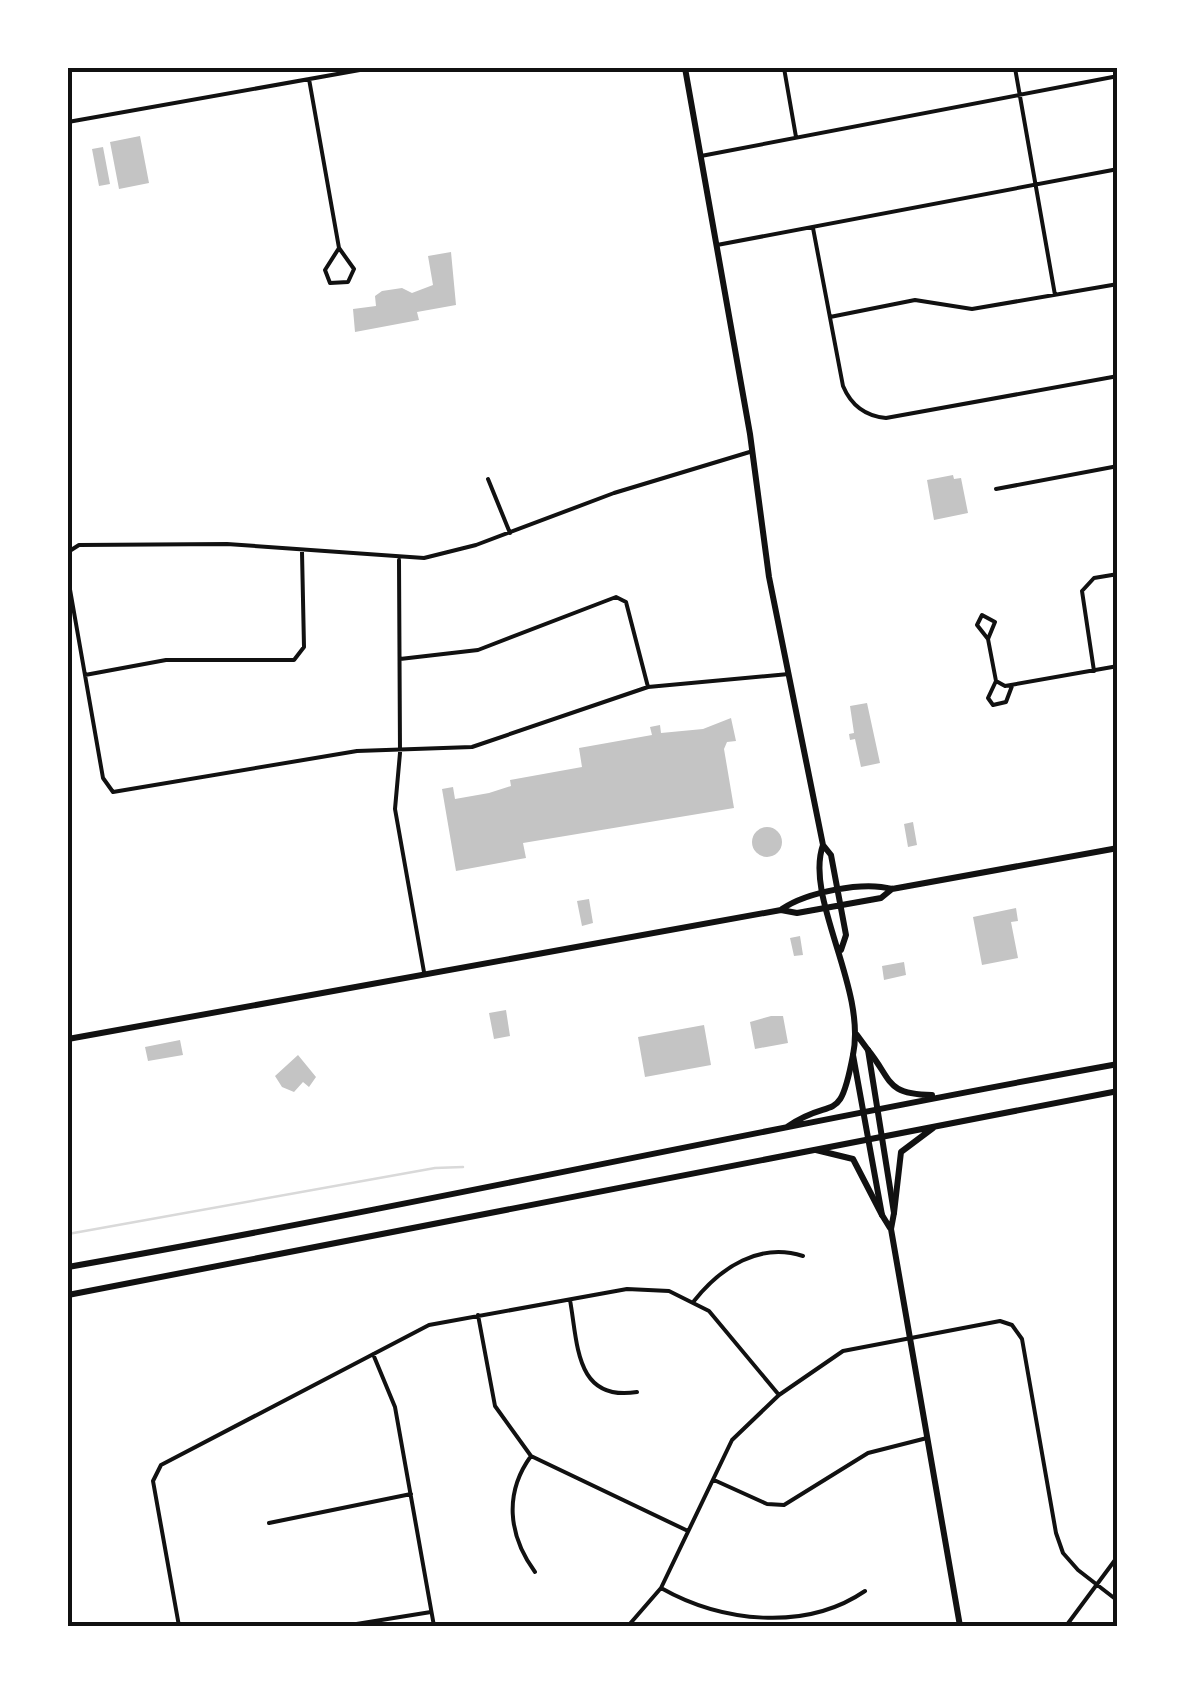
<svg xmlns="http://www.w3.org/2000/svg" width="1185" height="1694" viewBox="0 0 1185 1694" font-family="'Archivo Narrow',sans-serif">
  <rect width="100%" height="100%" fill="#fff"/>
  <g fill="none" stroke-linecap="round" stroke-linejoin="round">
    <path stroke="#d9d9d9" stroke-width="2.5" d="M68 1234 435 1168 463 1167"/>
  </g>
  <path fill="#c4c4c4" d="M140 136 149 183 119 189 110 142Z
    M103 147 110 184 99 186 92 149Z
    M451 252 456 305 417 312 419 320 355 332 353 309 376 306 375 296 382 291 402 288 412 293 433 285 428 256Z
    M953 475 954 479 961 478 968 513 934 520 927 480Z
    M867 703 880 763 861 767 855 739 850 740 849 734 854 733 850 706Z
    M731 718 736 741 727 742 724 749 734 808 523 843 526 858 456 871 442 789 453 787 455 799 489 793 511 786 510 780 582 767 579 748 652 735 650 727 660 725 661 733 703 729Z
    M913 822 917 845 908 847 904 824Z
    M752 842a15 15 0 1 1 30 0a15 15 0 1 1-30 0Z
    M589 899 593 923 582 926 577 901Z
    M1016 908 1018 921 1011 922 1018 958 982 965 973 917Z
    M800 936 803 955 794 956 790 938Z
    M904 962 906 975 884 980 882 966Z
    M506 1010 510 1036 494 1039 489 1013Z
    M771 1016H783L788 1043 755 1049 750 1022Z
    M704 1025 711 1065 645 1077 638 1037Z
    M180 1040 183 1055 148 1061 145 1047Z
    M298 1055 316 1077 309 1087 303 1082 294 1092 282 1087 275 1076Z"/>
  <g fill="none" stroke-linecap="round" stroke-linejoin="round">
    <path stroke="#111" stroke-width="4" d="M784 68 796 137
      M1015 68 1055 295
      M309 79 339 248 354 269 348 282 330 283 325 270 339 248
      M68 122 371 68
      M701 156 1118 76
      M813 228 843 386C851 405 864 416 886 418L1118 376
      M717 245 1118 169
      M830 317 915 300 972 309 1118 284
      M488 479 510 533
      M996 489 1118 466
      M68 552 79 545 227 544 424 558 476 545 614 493 753 451
      M399 560 400 753 395 809 424 972
      M68 578 103 778 113 792 357 751 472 747 648 687 789 674
      M988 639 995 622 982 615 977 625 988 639 996 681 1005 686 1118 666
      M400 659 478 650 616 597 626 602 648 687
      M1094 671 1082 591 1094 578 1118 574
      M85 675 166 660H294L304 647 302 552
      M996 681 988 698 993 705 1006 702 1012 686
      M570 1300C578 1344 575 1402 637 1392
      M694 1301C721 1267 760 1242 803 1256
      M478 1315 495 1406 531 1456 688 1531
      M373 1354 395 1407 434 1626
      M531 1456C504 1493 508 1535 535 1572
      M714 1480 767 1504 784 1505 868 1453 927 1438
      M269 1523 411 1494
      M661 1588C721 1622 805 1632 865 1591
      M179 1626 153 1481 161 1465 429 1325 627 1289 669 1291 709 1311 779 1395
      M344 1626 431 1612
      M628 1626 661 1588 732 1440 779 1395 843 1351 1000 1321 1012 1325 1022 1339 1056 1533 1063 1553 1078 1570 1118 1601
      M1066 1626 1118 1556"/>
    <path stroke="#111" stroke-width="6" d="M685 68 750 434 769 577 823 845 831 855 846 935 841 950
      M823 845C804 898 867 988 853 1055L882 1215 890 1228
      M782 909C807 892 863 881 892 889L1118 848
      M857 1035 868 1050 894 1213 891 1229 960 1626
      M68 1039 781 910 797 913 881 898 892 889"/>
    <path stroke="#111" stroke-width="6" d="M868 1050C893 1081 885 1094 932 1095
      M787 1127C834 1094 839 1129 853 1055
      M816 1150 853 1159 882 1215
      M894 1213 901 1152 933 1128
      M68 1267C419 1205 767 1127 1118 1064
      M68 1295 1118 1091"/>
  </g>
  <rect width="1185" height="1694" fill="none" stroke="#ffffff" stroke-width="140"/>
  <rect x="70" y="70" width="1045" height="1554" fill="none" stroke="#111" stroke-width="4"/>
</svg>
